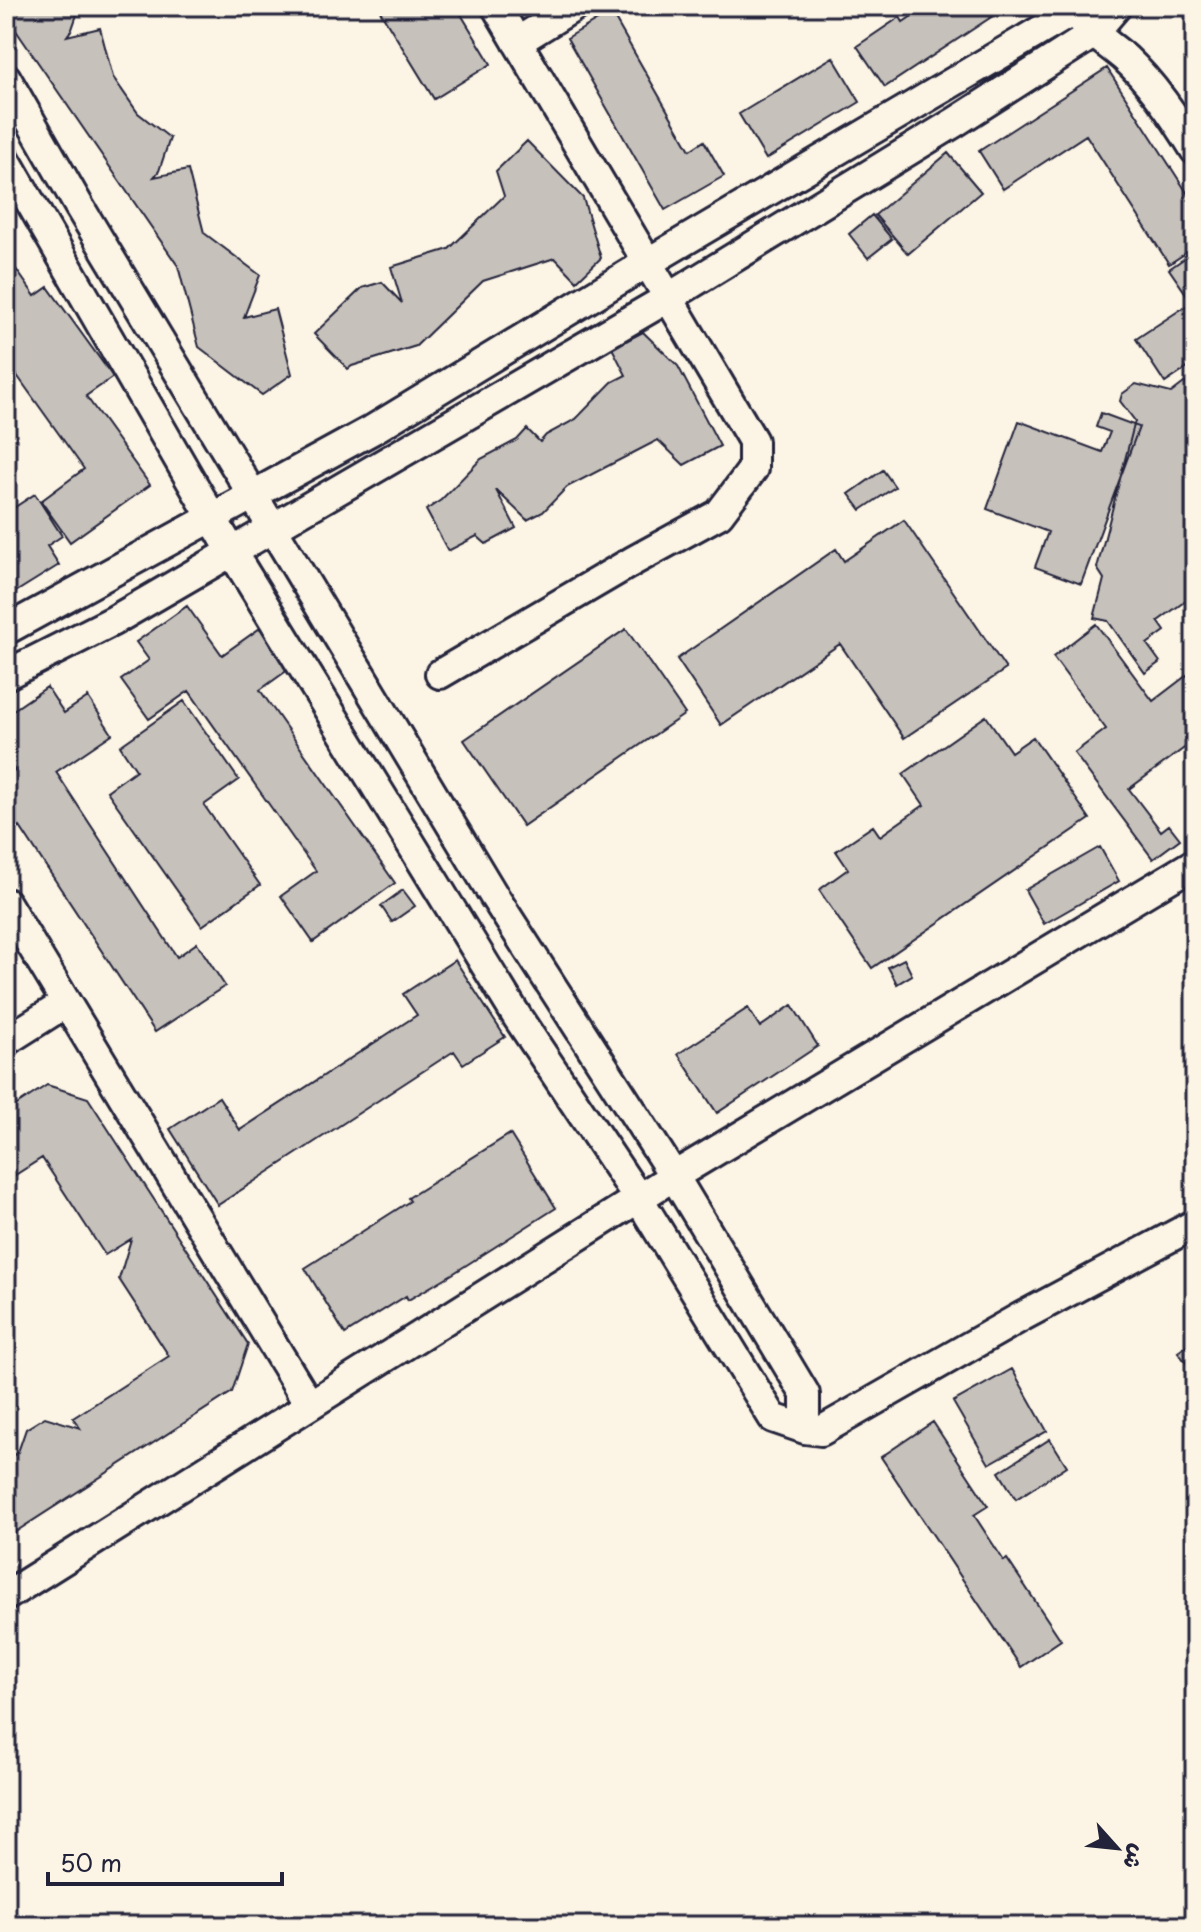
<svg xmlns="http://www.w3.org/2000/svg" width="1201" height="1932" viewBox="0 0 1201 1932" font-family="'Playpen Sans','Playpen Sans Arabic',sans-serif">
  <rect width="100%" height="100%" fill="#fcf5e5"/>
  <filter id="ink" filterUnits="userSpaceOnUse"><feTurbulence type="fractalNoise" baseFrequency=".0125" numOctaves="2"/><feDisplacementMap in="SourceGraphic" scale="16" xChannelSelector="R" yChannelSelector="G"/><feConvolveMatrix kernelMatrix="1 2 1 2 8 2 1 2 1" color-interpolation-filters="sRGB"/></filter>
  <g filter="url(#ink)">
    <path fill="#c6c1bb" stroke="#22223b" stroke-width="2" d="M6 6H80L72 29 67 36 100 28 113 77 138 113 170 138 159 171 154 177 188 170 204 233 260 275 244 317 275 309 292 374 262 395 199 347 178 266 6 16Z
      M377 6H456L491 64 434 99Z
      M927 6H1008L885 87 857 46 900 17 903 22Z
      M611 12 690 150 704 141 724 176 665 210 567 38Z
      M833 57 860 102 766 159 739 114Z
      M1107 68 1195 205V247L1169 264 1086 135 1003 189 979 151Z
      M527 141 583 198 601 258 577 281 555 258 483 281 416 346 352 366 348 369 314 334 362 288 382 282 402 303 391 267 449 249 504 196 496 171Z
      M948 153 981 192 908 254 875 215Z
      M872 215 892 239 868 258 849 234Z
      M1195 251V294L1189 298 1169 269Z
      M6 255 35 296 48 287 113 377 86 396 150 485 70 542 41 501 84 469 6 360Z
      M1195 300V363L1165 383 1136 339Z
      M643 332 678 366 720 446 684 465 658 440 567 487 543 512 527 520 496 490 516 528 486 544 477 536 448 551 426 510 441 500 481 459 517 440 527 429 540 442 546 435 576 419 612 382 626 375 612 348Z
      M1184 383 1195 386V594L1158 621 1165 631 1147 644 1160 662 1145 673 1108 621 1094 618 1104 579 1097 568 1135 421 1120 401 1122 394 1136 384 1171 393Z
      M1101 413 1139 427 1081 584 1035 567 1048 532 987 509 1019 421 1102 452 1110 432 1096 427Z
      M883 470 895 487 861 510 849 494Z
      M35 494 62 536 47 546 59 565 6 598V513Z
      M904 520 1006 669 904 738 840 644 721 725 677 659 836 549 844 561Z
      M187 606 222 655 263 626 292 667 260 690 395 883 313 942 281 896 316 871 189 691 149 719 121 680 149 660 136 642Z
      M1096 624 1153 701 1195 669V740L1129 789 1161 831 1169 825 1180 839 1153 859 1074 753 1106 729 1053 657Z
      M626 629 685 714 523 826 464 740Z
      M47 687 64 713 88 697 112 734 56 772 177 957 197 943 225 986 155 1032 20 827 6 837V777L15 771 6 757V746L13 742 6 731V715Z
      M184 701 239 780 204 805 260 885 202 926 107 791 136 770 120 746Z
      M986 716 1011 752 1033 737 1090 819 872 968 819 890 848 869 836 851 873 826 880 836 924 805 903 774Z
      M1100 847 1119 881 1044 924 1025 890Z
      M403 890 415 906 392 922 381 906Z
      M904 959 912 975 897 984 888 967Z
      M455 960 505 1037 463 1064 454 1051 218 1205 170 1129 219 1097 240 1130 417 1015 403 994Z
      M792 1005 818 1046 717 1113 678 1054 748 1008 760 1027Z
      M47 1085 88 1098 248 1344 232 1392 6 1538V1460L18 1452 26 1429 45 1417 80 1428 73 1418 169 1356 119 1279 131 1239 105 1255 42 1158 6 1181V1112Z
      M510 1134 556 1208 454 1273 408 1300 406 1296 345 1334 305 1268 410 1201 408 1198Z
      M1195 1340V1375L1178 1352Z
      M1012 1369 1047 1431 989 1464 953 1402Z
      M933 1422 988 1506 974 1515 1004 1561 1007 1559 1061 1640 1021 1667 881 1457Z
      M1050 1439 1067 1466 1016 1499 999 1472Z"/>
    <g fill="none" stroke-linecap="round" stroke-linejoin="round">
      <defs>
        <path id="minor" d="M1082 20C1094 36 1110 45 1125 58 1153 84 1175 117 1195 150
          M517 42 575 6
          M6 78 80 208 494 896 674 1176 805 1394V1429
          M6 160 232 552 518 1018 639 1199 773 1418 805 1429 821 1431 1021 1317 1195 1224
          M6 630 372 430 647 263 1075 10 1099 6
          M440 674 633 561 719 514 753 469V441L496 6
          M6 675 113 621 668 298 957 121 1093 34 1117 6
          M6 903 309 1404
          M6 1041 66 1003
          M6 1596 674 1176 1195 863"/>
      </defs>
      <use href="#minor" stroke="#22223b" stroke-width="34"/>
      <use href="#minor" stroke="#fcf5e5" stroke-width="28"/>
    </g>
  </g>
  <rect width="1201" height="1932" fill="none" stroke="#fcf5e5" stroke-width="32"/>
  <rect x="16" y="16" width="1169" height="1900" fill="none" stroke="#22223b" stroke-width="3" filter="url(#ink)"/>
  <g transform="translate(1117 1848) rotate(117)" stroke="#fcf5e5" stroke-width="6" paint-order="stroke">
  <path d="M0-6L14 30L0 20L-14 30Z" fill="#22223b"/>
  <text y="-12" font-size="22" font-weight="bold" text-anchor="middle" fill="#22223b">ش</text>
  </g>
  <path d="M48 1872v12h234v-12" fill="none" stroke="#22223b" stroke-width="4"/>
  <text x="60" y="1872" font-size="24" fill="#22223b" stroke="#fcf5e5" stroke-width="6" paint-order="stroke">50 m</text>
</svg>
